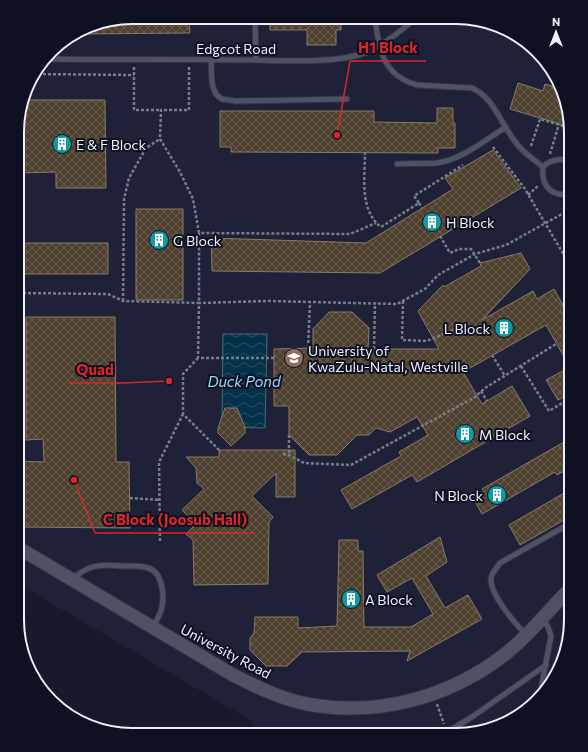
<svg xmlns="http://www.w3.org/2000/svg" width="588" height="752" viewBox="0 0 588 752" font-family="Commissioner,sans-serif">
  <defs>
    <pattern id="water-waves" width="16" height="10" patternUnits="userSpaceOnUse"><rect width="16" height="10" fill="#04314a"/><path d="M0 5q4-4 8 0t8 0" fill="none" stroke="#294f65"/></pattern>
    <pattern id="building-cross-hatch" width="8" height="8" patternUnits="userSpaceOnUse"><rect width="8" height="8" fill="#4f412f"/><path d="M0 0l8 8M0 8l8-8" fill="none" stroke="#695d4e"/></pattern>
  </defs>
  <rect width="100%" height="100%" fill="#181a2b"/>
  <path fill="#1f2139" d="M132 17 471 18 520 37 556 75 571 132V628L552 684 513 720 463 735H260L250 720 17 583 18 117 32 75 56 45 95 23Z"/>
  <path fill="url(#water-waves)" stroke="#4a6a80" d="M223 334H267L265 428 222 427Z"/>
  <path fill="url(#building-cross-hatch)" stroke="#8a7b67" d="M132 17H189L190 33 75 34 95 23Z
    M270 17 341 18V30H336V45H307V30H270Z
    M518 83 543 91 545 84 559 88 570 127 510 109Z
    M24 100H105L106 188H56V172L18 173V117Z
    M437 108H453V123H455V148H438V153L231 152V147H220V111H374V122L437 123Z
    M493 150 521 188 380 273 212 271 211 238 366 243 453 189 445 178Z
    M136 209H183V300H136Z
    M18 243H108V274H18Z
    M521 253 530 269 482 320 533 291 537 299 554 289 563 305 561 308V312L564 315H569L571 317V393L558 400 546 380 570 367 546 325 463 372 482 404 512 386 530 416 417 482 412 475 352 509 341 490 401 456 399 452 428 435 417 417 390 432 376 428 369 435H357L337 455H309L289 435V406H274V349L313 348V329L329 312H352L369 328 368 349H439L418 311 443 285 444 287 481 266 480 263Z
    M26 317H115L116 462H129L130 528 17 527V461L44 462 43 439 26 440Z
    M225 408H237L245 427V433L231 446 218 433V428Z
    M571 438V467L557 475 555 472 482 514 473 498 484 492 482 489Z
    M219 450H295V497H276V473L252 496 273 517 269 522 268 584 194 585 193 540 186 534 196 524 182 510 204 489 197 483 196 468 186 457H219Z
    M571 489V516L520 545 509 525Z
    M440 537 447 562 426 576 445 608 468 595 482 619 407 661 410 651 302 652 287 666H266L250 650V638L254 633 255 617H298V628L337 626 339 540H358V551H363L364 627H411L433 614 412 578 387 592 377 575Z"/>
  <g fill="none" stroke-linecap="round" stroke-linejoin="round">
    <defs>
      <path id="service" d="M255 17 256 60
        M375 18C379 49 382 75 417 85L472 88C494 98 500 122 514 140 521 151 533 159 543 167
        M457 18 466 21H479
        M45 59C112 60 179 59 245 60 279 60 325 64 358 55 380 49 399 32 416 18
        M211 60C212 71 209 93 222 99 226 100 231 100 235 101L347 99
        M397 164C410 163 424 164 437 163 463 159 485 140 506 127
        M571 194C552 197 541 187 543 167 551 159 560 158 571 161
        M72 579C90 564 101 564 123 566 131 566 141 565 148 568 163 572 165 597 161 611 159 616 156 622 153 627
        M526 634C515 624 490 594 491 579 491 573 497 568 500 563L571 523
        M540 694 551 636 548 627 543 619
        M442 735 472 717 546 665"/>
      <path id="pedestrian" d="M566 310 571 307"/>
      <path id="tertiary" d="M17 547 233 675C257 687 281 699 307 704 377 717 448 698 504 655 529 636 548 610 571 588"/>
    </defs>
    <use href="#service" stroke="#333442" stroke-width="7"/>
    <use href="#pedestrian" stroke="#333442" stroke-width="10"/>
    <use href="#tertiary" stroke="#333442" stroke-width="15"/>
    <path stroke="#7a7c8b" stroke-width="2.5" stroke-dasharray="3 2" stroke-linecap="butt" d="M134 67V110H161
      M189 67V110H161L160 139 180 172 193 199 199 233
      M33 74 134 75
      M531 146 540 119 570 128
      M493 147 525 189 571 267
      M365 152C365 177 359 210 381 227L419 203 414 196 463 165
      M550 154 559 124
      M528 195 538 186
      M419 203 422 208
      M440 236 450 253 459 249H471L480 263
      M18 293 108 294 123 301 199 303V233L350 234 376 223
      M123 301 124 199 129 178 146 148 160 139
      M403 301 402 340 427 341 469 323
      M308 348 310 302
      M374 349 375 303
      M492 355 505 376
      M198 358 183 374V414L219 450
      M274 358H198L199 303 268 301 397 304 425 289 438 275 475 254 506 245 571 209
      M521 366 549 411 571 398
      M481 391 487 401
      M289 435V455
      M283 454 289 455 304 463 351 465 475 397 485 388 556 344
      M130 498 160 500
      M160 541 159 462 183 414
      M437 704 444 724"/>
    <use href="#service" stroke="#4f5267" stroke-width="5"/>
    <use href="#pedestrian" stroke="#4f5267" stroke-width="8"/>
    <use href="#tertiary" stroke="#4f5267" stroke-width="13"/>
  </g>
  <defs>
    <symbol id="building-disc" viewBox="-11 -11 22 22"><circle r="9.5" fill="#0f9aa8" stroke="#0f1021"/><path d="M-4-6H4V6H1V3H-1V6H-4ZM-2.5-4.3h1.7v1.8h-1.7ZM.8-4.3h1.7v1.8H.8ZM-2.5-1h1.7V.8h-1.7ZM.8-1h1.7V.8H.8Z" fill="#fff"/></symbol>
    <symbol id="university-disc" viewBox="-11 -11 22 22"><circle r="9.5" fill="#8d6e63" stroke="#0f1021"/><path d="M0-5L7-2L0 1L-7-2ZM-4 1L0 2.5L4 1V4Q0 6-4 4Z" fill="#fff"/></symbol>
  </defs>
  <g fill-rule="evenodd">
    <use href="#building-disc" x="51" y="133" width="22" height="22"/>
    <use href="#building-disc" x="421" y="211" width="22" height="22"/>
    <use href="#building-disc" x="148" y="229" width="22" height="22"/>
    <use href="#building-disc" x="493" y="317" width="22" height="22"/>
    <use href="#university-disc" x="283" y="347" width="22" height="22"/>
    <use href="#building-disc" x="454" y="423" width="22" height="22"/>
    <use href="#building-disc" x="486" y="484" width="22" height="22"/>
    <use href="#building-disc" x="340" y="588" width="22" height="22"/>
  </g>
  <g text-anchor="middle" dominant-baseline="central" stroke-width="4" stroke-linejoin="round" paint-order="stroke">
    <g font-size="14" fill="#eef0fd" stroke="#0f1021">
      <text x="236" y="48">Edgcot Road</text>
      <text transform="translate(226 651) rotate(28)">University Road</text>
    </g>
    <g font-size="14" fill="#eef0fd" stroke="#0f1021" text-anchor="start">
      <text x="76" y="144">E &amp; F Block</text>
      <text x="446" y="222">H Block</text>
      <text x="173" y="240">G Block</text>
      <text x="490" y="328" text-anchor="end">L Block</text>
      <text x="308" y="350">University of<tspan x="308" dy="16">KwaZulu-Natal, Westville</tspan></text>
      <text x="479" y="434">M Block</text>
      <text x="483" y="495" text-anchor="end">N Block</text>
      <text x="365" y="599">A Block</text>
    </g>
    <g font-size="15" font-style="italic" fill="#9cd7ff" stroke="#0f1021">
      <text x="244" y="381">Duck Pond</text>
    </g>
  </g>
  <path d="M0 0H588V752H0ZM132 24H456A108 108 0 0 1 564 132V620A108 108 0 0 1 456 728H132A108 108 0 0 1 24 620V132A108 108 0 0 1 132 24Z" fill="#0f1021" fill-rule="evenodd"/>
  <path fill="none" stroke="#eef0fd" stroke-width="2" d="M132 24H456A108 108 0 0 1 564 132V620A108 108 0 0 1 456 728H132A108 108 0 0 1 24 620V132A108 108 0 0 1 132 24Z"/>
  <path fill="none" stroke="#d62828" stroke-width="1.5" d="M337 135L350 61H426M169 381L122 383H68M74 480L95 533H255"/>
  <g fill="#d62828" stroke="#0f1021" stroke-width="1.5">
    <circle cx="337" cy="135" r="4"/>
    <circle cx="169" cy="381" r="4"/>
    <circle cx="74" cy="480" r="4"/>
  </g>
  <g font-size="15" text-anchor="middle" font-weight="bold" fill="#d62828" stroke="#0f1021" stroke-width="4" stroke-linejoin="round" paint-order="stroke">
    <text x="388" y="53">H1 Block</text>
    <text x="95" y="375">Quad</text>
    <text x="175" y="525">C Block (Joosub Hall)</text>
  </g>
  <g transform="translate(556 32)" stroke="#0f1021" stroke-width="3" paint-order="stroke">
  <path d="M0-3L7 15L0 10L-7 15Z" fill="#eef0fd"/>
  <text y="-6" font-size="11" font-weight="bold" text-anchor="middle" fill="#eef0fd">N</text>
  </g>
</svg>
